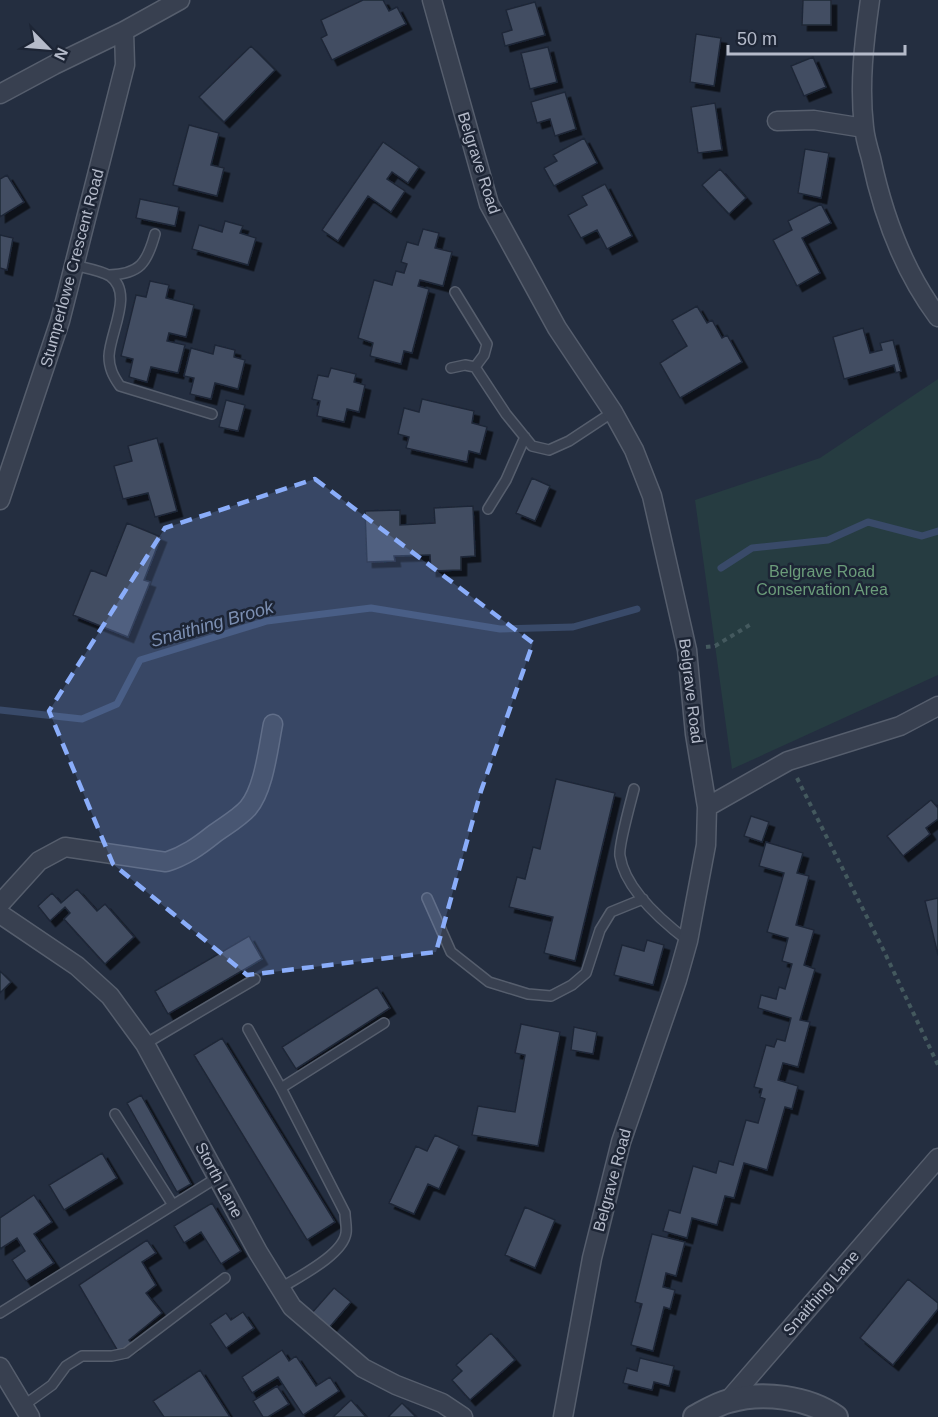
<svg xmlns="http://www.w3.org/2000/svg" width="938" height="1417" viewBox="0 0 938 1417" font-family="Arial,sans-serif">
  <defs>
    <filter id="shadow"><feDropShadow dx="5.5" dy="5.5" stdDeviation="0" flood-color="#0009"/></filter>
  </defs>
  <rect width="100%" height="100%" fill="#242e40"/>
  <path fill="#263c41" d="M938 379V675L732 769 695 500 820 458Z"/>
  <g fill="none" stroke-linecap="round" stroke-linejoin="round">
    <path stroke="#394a69" stroke-width="7" d="M721 568 752 548 828 540 868 522 922 536 938 531
      M0 710 82 719 117 704 140 660 267 621 371 608 500 629 573 627 637 609"/>
  </g>
  <path fill="#434e62" stroke="#1f2737" stroke-width="1.5" filter="url(#shadow)" d="M363 0H383L389 11 397 7 406 24 332 60 321 38 327 35 321 20Z
    M803 0H831V25H802Z
    M535 2 545 35 505 46 502 33 512 30 506 10Z
    M696 34 721 38 714 86 690 82Z
    M251 46 275 70 224 122 199 97Z
    M548 47 557 82 530 89 521 53Z
    M813 57 826 87 804 96 791 66Z
    M565 92 576 129 555 136 550 119 537 123 531 102Z
    M715 103 722 150 698 153 691 107Z
    M189 125 219 133 211 165 224 168 217 196 173 185Z
    M584 138 597 163 554 186 544 168 557 161 553 155Z
    M383 142 419 167 408 183 392 172 387 179 405 191 391 212 368 196 338 241 322 230Z
    M805 149 829 153 821 198 798 193Z
    M720 169 746 198 729 214 702 185Z
    M7 175 24 202 0 217V179Z
    M605 184 632 236 607 249 597 230 581 238 568 215 587 205 582 196Z
    M140 199 179 207 175 226 136 218Z
    M821 204 831 223 802 238 820 273 797 286 773 240 792 230 788 221Z
    M225 221 243 226 240 233 256 238 248 265 192 249 199 225 222 232Z
    M423 229 439 233 435 248 452 252 443 286 420 280 418 286 429 289 412 353 404 351 401 364 370 356 373 343 358 338 374 280 392 285 396 271 404 273 407 264 401 262 407 242 418 245Z
    M0 235 13 238 7 270 0 268Z
    M150 281 169 285 166 298 194 305 186 337 169 333 167 341 185 345 178 373 151 367 147 382 129 377 133 359 121 356 136 295 146 297Z
    M697 306 707 323 712 320 722 338 727 335 742 362 680 398 660 363 687 346 672 320Z
    M863 328 870 353 882 350 880 343 893 340 901 371 896 373 894 365 844 379 833 337Z
    M215 345 235 350 234 357 245 360 238 389 215 383 211 399 190 394 194 378 184 376 191 348 213 354Z
    M331 368 356 374 354 382 365 385 359 412 347 409 344 422 317 416 320 401 312 399 318 375 328 377Z
    M422 399 474 411 472 423 487 427 480 454 469 451 467 462 406 448 409 437 398 434 404 408 419 412Z
    M226 400 245 405 238 431 219 427Z
    M157 438 177 511 155 517 148 493 123 499 114 466 132 461 128 446Z
    M532 478 550 486 535 521 516 513Z
    M473 506 475 556 461 557V570L431 571 430 555 394 556 395 561 367 562 365 511 400 510V525L435 523 434 508Z
    M127 523 161 537 144 580 150 582 128 637 73 615 91 570 106 576Z
    M556 779 615 793 575 961 544 953 553 917 509 907 517 877 525 879 533 847 540 849Z
    M931 800 938 808V819L926 828 930 834 903 856 887 836Z
    M751 816 769 822 762 842 744 836Z
    M766 842 803 853 797 873 809 876 796 925 814 930 804 965 815 969 800 1020 810 1022 798 1067 783 1063 778 1080 798 1086 792 1109 785 1107 767 1170 744 1163 734 1198 725 1196 717 1225 692 1218 687 1238 663 1231 669 1210 680 1213 693 1166 716 1173 719 1161 733 1165 746 1120 758 1123 765 1099 760 1097 762 1089 754 1087 766 1045 774 1047 777 1039 785 1041 791 1018 758 1008 761 995 776 999 779 987 785 989 792 964 782 961 788 938 767 932 784 873 759 866Z
    M77 889 97 911 105 904 134 937 105 964 64 919 70 913 65 907 50 921 38 906 52 893 61 903Z
    M938 898V955L925 901Z
    M249 936 262 959 168 1014 155 991Z
    M647 940 664 945 653 985 614 975 622 945 644 951Z
    M0 971 11 982 0 993Z
    M377 987 390 1008 296 1069 282 1047Z
    M521 1024 560 1032 538 1146 472 1135 478 1106 515 1112 525 1055 515 1053Z
    M574 1027 597 1032 593 1054 571 1050Z
    M222 1038 335 1222 307 1240 194 1055Z
    M141 1095 191 1184 177 1192 127 1103Z
    M435 1135 459 1146 439 1189 428 1184 414 1214 389 1203 416 1146 427 1151Z
    M102 1153 117 1178 64 1210 49 1185Z
    M34 1195 52 1222 34 1234 54 1263 26 1281 12 1260 25 1251 17 1238 0 1249V1218Z
    M212 1203 241 1251 221 1264 201 1232 184 1243 174 1226Z
    M525 1207 555 1220 535 1268 505 1255Z
    M652 1234 685 1242 676 1276 666 1273 663 1287 675 1290 670 1309 664 1307 653 1351 631 1345 642 1304 635 1302Z
    M147 1240 156 1253 142 1262 156 1285 146 1293 162 1313 129 1340 133 1345 119 1353 79 1285Z
    M908 1279 938 1303V1309L893 1365 860 1338Z
    M334 1288 351 1302 328 1329 311 1314Z
    M243 1312 254 1328 226 1348 210 1324 226 1313 231 1320Z
    M491 1333 515 1360 470 1400 452 1380 462 1371 456 1365Z
    M282 1350 289 1361 296 1356 316 1386 330 1377 339 1391 303 1415 278 1377 252 1393 242 1377Z
    M640 1358 674 1366 669 1386 654 1382 652 1390 623 1383 627 1368 637 1371Z
    M200 1370 230 1417H164L153 1401Z
    M277 1386 289 1404 268 1417H263L253 1401Z
    M351 1400 366 1417H333Z
    M402 1403 416 1417H388Z"/>
  <g fill="none" stroke-linecap="round" stroke-linejoin="round">
    <defs>
      <path id="service" d="M74 265C85 268 100 270 110 276 134 293 110 332 109 356 109 368 113 376 120 386L212 414
        M109 275C140 274 147 263 155 234
        M455 292 487 344 484 355 475 367
        M451 368 465 365 475 367 506 414 532 446 549 450 569 441 613 412
        M488 509 506 480 525 437
        M634 789C631 801 618 847 620 856 625 890 663 922 688 941
        M427 898 451 952 489 982 528 994 551 996 572 985 586 973 600 930 611 912 643 899
        M248 1029 281 1088 345 1213C345 1219 347 1227 346 1233 343 1255 298 1277 281 1288
        M145 1044 255 979
        M281 1088 384 1023
        M115 1114 173 1205
        M0 1313 218 1177
        M23 1406 52 1385 66 1366 82 1356H112L126 1353 225 1278"/>
      <path id="minor" d="M432 0 489 204 557 328 613 412 634 450 652 496 687 650 695 734 707 807 706 845 688 941 677 980 621 1142 592 1258 563 1417
        M870 0C864 42 859 85 864 127 865 138 868 148 871 158 883 215 903 270 938 317
        M0 94 54 65 124 31 180 0
        M777 121 814 120 864 128
        M0 500 60 321 125 65 124 31
        M707 807 788 761 900 726 938 706
        M0 904 39 861 65 847 166 862C185 856 199 846 214 834 225 826 239 818 248 808 264 789 268 749 273 724
        M0 914 77 966 110 996 145 1044 258 1252 292 1307 363 1368 396 1385 442 1403 463 1417
        M0 1367 30 1417
        M727 1402 938 1158"/>
      <path id="tertiary" d="M695 1417C706 1411 717 1404 729 1401 762 1391 808 1397 836 1417"/>
    </defs>
    <use href="#service" stroke="#565e6d" stroke-width="12"/>
    <use href="#minor" stroke="#565e6d" stroke-width="21"/>
    <use href="#tertiary" stroke="#565e6d" stroke-width="26"/>
    <path stroke="#44595e" stroke-width="4" stroke-dasharray="4.5 4.5" stroke-linecap="butt" d="M706 647 715 646 753 623
      M797 778 882 947 938 1065"/>
    <use href="#service" stroke="#384050" stroke-width="9"/>
    <use href="#minor" stroke="#384050" stroke-width="18"/>
    <use href="#tertiary" stroke="#384050" stroke-width="22"/>
  </g>
  <path fill="#8aadfa" fill-opacity="0.2" stroke="#8aadfa" stroke-width="4.5" stroke-dasharray="12 8" stroke-linejoin="round" d="M315 479 533 643 481 791 436 952 247 975 113 864 49 711 165 528Z"/>
  <g text-anchor="middle" dominant-baseline="central" stroke-width="5" stroke-linejoin="round" paint-order="stroke">
    <g font-size="16" fill="#b5bbca" stroke="#1d2535">
      <text transform="translate(479 163) rotate(72)">Belgrave Road</text>
      <text transform="translate(72 268) rotate(-75)">Stumperlowe Crescent Road</text>
      <text transform="translate(691 691) rotate(83)">Belgrave Road</text>
      <text transform="translate(219 1180) rotate(62)">Storth Lane</text>
      <text transform="translate(612 1180) rotate(-75)">Belgrave Road</text>
      <text transform="translate(821 1293) rotate(-49)">Snaithing Lane</text>
    </g>
    <g font-size="16" fill="#6b9c7a" stroke="#1d2535">
      <text x="822" y="571">Belgrave Road<tspan x="822" dy="18">Conservation Area</tspan></text>
    </g>
    <g font-size="18" font-style="italic" fill="#7c8fb2" stroke="#1d2535">
      <text transform="translate(212 624) rotate(-16)">Snaithing Brook</text>
    </g>
  </g>
  <g transform="translate(48 48) rotate(115)" stroke="#1d2535" stroke-width="4.5" paint-order="stroke">
  <path d="M0-4.5L10 22L0 15L-10 22Z" fill="#b5bbca"/>
  <text y="-9" font-size="16" font-weight="bold" text-anchor="middle" fill="#b5bbca">N</text>
  </g>
  <path d="M728 45v9h177v-9" fill="none" stroke="#b5bbca" stroke-width="3"/>
  <text x="737" y="45" font-size="18" fill="#b5bbca" stroke="#1d2535" stroke-width="4.5" paint-order="stroke">50 m</text>
</svg>
